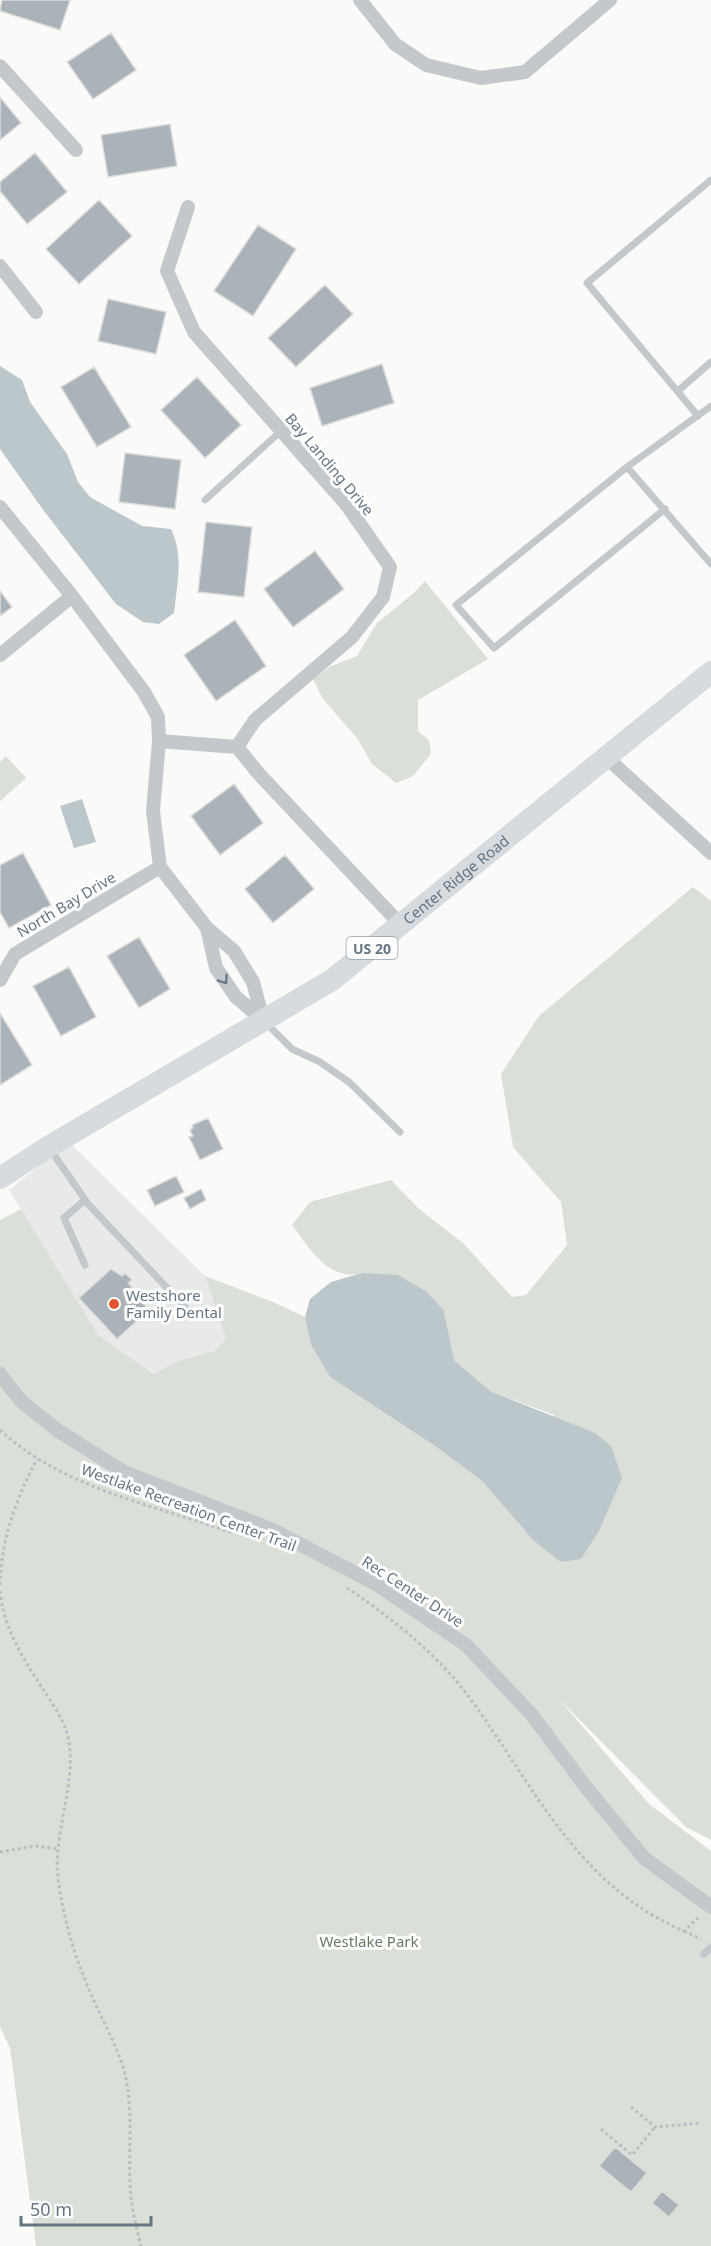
<svg xmlns="http://www.w3.org/2000/svg" width="711" height="2246" viewBox="0 0 711 2246" font-family="'Noto Sans',sans-serif">
  <rect width="100%" height="100%" fill="#fafaf8"/>
  <path fill="#e8e9e9" d="M69 1142 205 1276 226 1340 214 1351 181 1360 155 1374 98 1335 9 1190Z"/>
  <path fill="#dadfd7" d="M425 581 488 659 418 700V731L429 740 431 754 413 776 396 783 372 764 357 738 323 699 313 679 329 667 357 656 377 623 415 592Z
    M6 756 26 778 0 801V762Z
    M693 887 711 901V1840L686 1827 559 1699 649 1804 711 1851V2246H36L10 2048 0 2027V1220L21 1209 98 1335 154 1374 181 1360 214 1351 226 1340 205 1276 273 1302 305 1317 311 1345 330 1377 435 1446 482 1481 533 1540 554 1415 490 1391 454 1360 444 1311 362 1273C329 1282 310 1249 292 1225L310 1202 391 1180 419 1209 464 1244 512 1297 526 1295 567 1245 561 1202 513 1147 501 1074 539 1016Z"/>
  <path fill="#bbc7cb" d="M0 366 22 380 30 402 67 454 78 482 90 497 142 526 171 529C184 556 177 584 174 613L159 624 143 622 116 604 44 511 0 449Z
    M82 799 96 842 74 848 60 806Z
    M362 1273 398 1275 427 1292 444 1311 454 1360 490 1391 595 1433 611 1446 622 1478 599 1531 581 1559 561 1562 533 1540 482 1481 435 1446 330 1377 311 1345 305 1317 310 1299 331 1282Z"/>
  <path fill="#aab3b9" stroke="#dcdcda" stroke-width="1.5" d="M2 0H70L60 30 0 11Z
    M111 33 136 70 93 99 67 62Z
    M0 97 21 123 0 140Z
    M170 124 177 166 108 177 101 135Z
    M35 153 67 192 27 224 0 191V182Z
    M99 200 132 236 79 284 46 249Z
    M258 225 296 249 253 316 214 291Z
    M325 285 353 314 296 367 268 338Z
    M108 299 166 312 156 354 98 341Z
    M382 364 394 403 322 426 310 388Z
    M94 367 131 427 97 447 61 387Z
    M197 377 241 425 205 458 161 410Z
    M125 453 181 460 175 509 119 502Z
    M206 522 252 527 244 597 198 592Z
    M315 551 344 589 293 627 264 589Z
    M0 591 12 607 0 616Z
    M235 620 266 666 216 701 184 655Z
    M234 784 263 823 220 855 191 816Z
    M23 853 51 905 9 928 0 912V865Z
    M285 855 314 889 273 923 245 889Z
    M139 937 170 989 139 1008 107 956Z
    M69 967 96 1017 61 1036 33 986Z
    M0 1013 32 1065 0 1085Z
    M208 1118 223 1149 200 1160 189 1137 193 1136 190 1130 193 1128 192 1125Z
    M176 1176 184 1192 155 1206 147 1190Z
    M201 1189 206 1200 190 1209 184 1198Z
    M111 1269 122 1276 125 1273 132 1280 128 1283 132 1287 130 1289 149 1310 117 1339 79 1298Z
    M615 2147 647 2173 631 2192 599 2166Z
    M662 2191 679 2205 669 2217 652 2203Z"/>
  <g fill="none" stroke-linecap="round" stroke-linejoin="round">
    <path stroke="#bbbfc2" stroke-width="3" stroke-dasharray="3 3" stroke-linecap="butt" d="M0 1430C64 1489 154 1505 233 1533
      M0 1585C1 1540 16 1499 37 1459
      M347 1588C391 1617 437 1654 469 1697 533 1784 577 1886 684 1931L700 1916
      M0 1591C3 1626 22 1657 41 1686 52 1703 66 1722 69 1742 76 1784 53 1834 58 1878 63 1916 73 1952 88 1987 100 2018 119 2046 126 2079 134 2118 127 2158 131 2197 133 2213 137 2230 141 2246
      M0 1852 36 1846 58 1849
      M684 1931 701 1939
      M631 2107 655 2127 700 2123
      M601 2129 632 2155 655 2127"/>
    <path stroke="#c3c8cc" stroke-width="7" d="M679 390 711 362
      M711 406 627 467 711 564
      M698 416 587 283 711 180
      M627 467 456 605 494 648 665 509
      M205 500 281 431
      M267 1024 292 1049 320 1062 349 1082 400 1132
      M50 1149 88 1204 185 1307
      M85 1265 64 1218 85 1200
      M704 1954 711 1947"/>
    <path stroke="#c3c8cc" stroke-width="14" d="M360 0 395 44 426 65 481 78 525 72 610 0
      M0 66 76 150
      M188 207 167 271 194 332 346 504 390 567 383 597 352 637 255 720 237 747 259 774 401 925
      M0 266 36 312
      M0 507 72 596 144 692 158 717 159 741 153 811 160 867 207 928 234 951 253 982 263 1020
      M0 655 72 596
      M159 741 237 747
      M606 757 711 853
      M207 928 216 968 236 997 263 1020
      M0 980 15 954 160 867
      M0 1374 21 1401 57 1430 124 1472 273 1530 376 1584 466 1645 532 1715 585 1786 644 1858 711 1907"/>
    <path stroke="#d6dbdf" stroke-width="22" id="s1" d="M0 1178 48 1147 332 980 711 672"/>
  </g>
  <defs><path id="oneway-chevron" d="M-2-3.5L2.5 0L-2 3.5" fill="none" stroke-width="1.6" stroke-linecap="round" stroke-linejoin="round" transform="scale(1.5)"/></defs>
  <use stroke="#6a7a87" href="#oneway-chevron" transform="translate(224 980) rotate(55)"/>
  <circle fill="#e4572e" stroke="#fff" stroke-width="2" cx="114" cy="1304" r="6"/>
  <g text-anchor="middle" dominant-baseline="central" stroke-width="6" stroke-linejoin="round" paint-order="stroke">
    <rect fill="#fff" stroke="#939fa8" stroke-width="1.5" x="346.5" y="937" width="51" height="22" rx="4.5"/>
    <g font-size="14" font-weight="bold" fill="#657683">
      <text x="372" y="948">US 20</text>
    </g>
    <g font-size="15" fill="#657683" stroke="#fff">
      <text transform="translate(330 464) rotate(50)">Bay Landing Drive</text>
      <text stroke="none"><textPath href="#s1" startOffset="546">Center Ridge Road</textPath></text>
      <text transform="translate(66 904) rotate(-31)">North Bay Drive</text>
      <text transform="translate(189 1507) rotate(20)">Westlake Recreation Center Trail</text>
      <text transform="translate(413 1591) rotate(33)">Rec Center Drive</text>
    </g>
    <g font-size="15" fill="#657683" stroke="#fff" text-anchor="start">
      <text x="126" y="1295">Westshore<tspan x="126" dy="17">Family Dental</tspan></text>
    </g>
    <g font-size="15" fill="#687a64" stroke="#fff">
      <text x="369" y="1941">Westlake Park</text>
    </g>
  </g>
  <path d="M21 2216v9h130v-9" fill="none" stroke="#657683" stroke-width="3"/>
  <text x="30" y="2216" font-size="18" fill="#657683" stroke="#ffffff" stroke-width="4.5" paint-order="stroke">50 m</text>
</svg>
